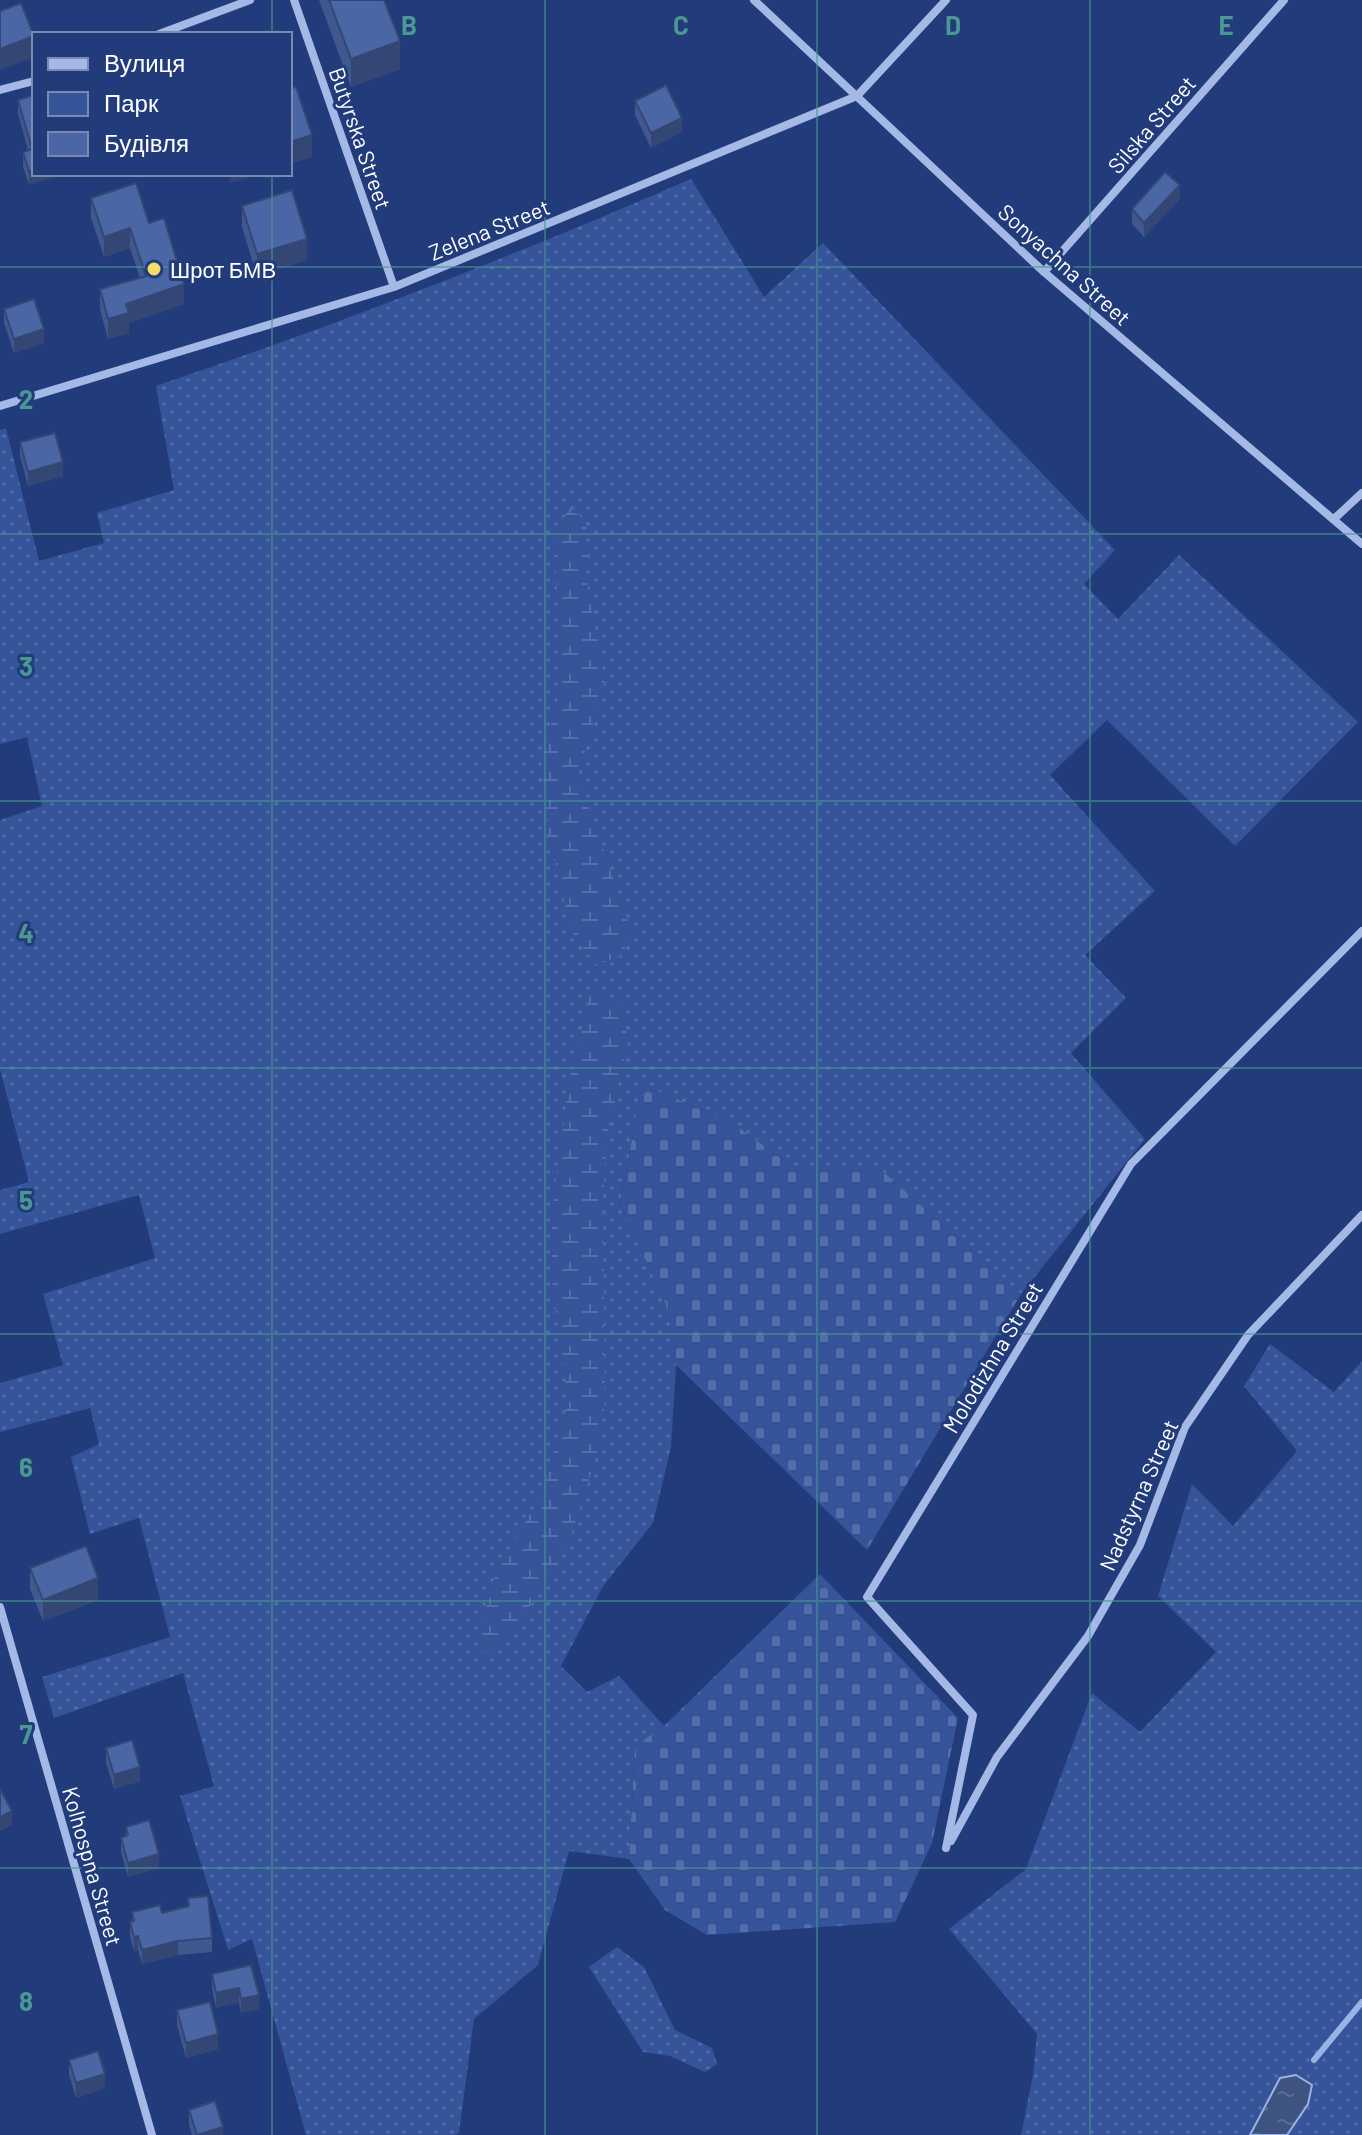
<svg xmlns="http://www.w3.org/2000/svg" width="1362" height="2135" viewBox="0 0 1362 2135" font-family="Barlow,sans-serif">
  <defs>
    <pattern id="green-dots" width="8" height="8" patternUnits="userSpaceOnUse" patternTransform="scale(2)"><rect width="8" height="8" fill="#355499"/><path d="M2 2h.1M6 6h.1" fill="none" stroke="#536ea8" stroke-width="1.8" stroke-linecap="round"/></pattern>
    <pattern id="wetland-marsh" width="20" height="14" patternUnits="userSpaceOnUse" patternTransform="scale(2)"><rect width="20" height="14" fill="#355499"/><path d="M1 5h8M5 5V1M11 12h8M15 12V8" fill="none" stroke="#536ea8"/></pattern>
    <pattern id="cemetery-stones" width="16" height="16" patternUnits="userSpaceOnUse" patternTransform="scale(2)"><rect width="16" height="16" fill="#355499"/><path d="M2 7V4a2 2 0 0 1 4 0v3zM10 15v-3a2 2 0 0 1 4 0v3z" fill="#536ea8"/></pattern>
    <pattern id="water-ripples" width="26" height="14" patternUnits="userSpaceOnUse" patternTransform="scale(2)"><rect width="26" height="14" fill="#3f5381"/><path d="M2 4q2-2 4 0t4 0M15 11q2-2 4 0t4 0" fill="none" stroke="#5c6d94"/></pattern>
  </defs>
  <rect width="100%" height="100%" fill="#223c7b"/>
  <path fill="url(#green-dots)" d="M691 179 764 297 823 243 1115 550 1084 584 1118 619 1179 555 1358 722 1235 846 1107 720 1050 775 1155 891 1085 955 1126 998 1071 1053 1145 1139 1021 1294 879 1168H795L728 1120 642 1085 620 1204 668 1309 676 1365 671 1447 653 1523 603 1586 561 1666 587 1692 619 1676 664 1726 635 1747 629 1859 569 1851 538 1965 474 2019 459 2133 455 2135H306L252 1939 228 1950 180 1796 214 1786 183 1673 54 1718 42 1677 170 1637 139 1518 90 1534 71 1457 99 1444 90 1408 0 1432V1383L63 1365 43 1294 155 1258 139 1195 0 1234V1190L29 1182 0 1069V820L42 806 27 737 0 744V430L6 428 39 561 104 543 97 513 174 490 156 386C337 325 516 255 691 179Z
    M1270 1344 1334 1392 1362 1361V2135H1287L1307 2104 1280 2078 1250 2135H1021L1033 2075 1037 2034 949 1929 1026 1869 1092 1693 1140 1732 1216 1652 1158 1596 1192 1484 1233 1526 1297 1451 1244 1386Z
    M617 1947 644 1967 675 2030 712 2048 717 2064 705 2072 670 2056 643 2052 589 1967Z"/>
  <path fill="url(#wetland-marsh)" d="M568 508 586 520V578L605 681 578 777 633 935 620 956 595 965 571 930 549 834 541 761 558 698 561 633 553 545Z
    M591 992 621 1000 628 1042 606 1141 603 1203 605 1400 596 1458 572 1532 541 1590 503 1646 484 1658 480 1629 498 1567 542 1494 568 1400 552 1281V1210L569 1082Z"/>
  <path fill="url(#cemetery-stones)" d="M642 1085 728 1120 795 1168H879L1021 1294 867 1550 676 1365 668 1309 620 1204Z
    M820 1574 958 1718 932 1843 895 1922 707 1935 665 1910 629 1859 635 1746 664 1726Z"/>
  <path fill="url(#water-ripples)" stroke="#99b2e7" stroke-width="2" d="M1296 2075 1312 2085 1308 2104 1287 2135H1250L1280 2078Z"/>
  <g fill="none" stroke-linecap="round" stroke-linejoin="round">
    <path stroke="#99b2e7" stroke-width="6" d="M1314 2060 1362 2002"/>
    <path stroke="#a5b9e6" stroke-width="8" d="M294 0 394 287
      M754 0 1044 272 1362 544
      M159 34 250 0
      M0 90 34 81
      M1044 272 1284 0
      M0 406 394 287 857 96 946 0
      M1334 519 1362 493
      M0 1607 152 2135
      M951 1841 997 1757 1088 1636 1140 1545 1185 1427 1248 1335 1362 1215
      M946 1848 973 1715 867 1597 1131 1164 1362 931"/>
  </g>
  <path fill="#40588e" d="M319 0H384L400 69 351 87Z
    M34 95V174L29 185 23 166V152L28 150 18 114V100Z
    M635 101 682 132 651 148 635 115Z
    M91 198 149 223 184 304 129 323V333L108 339 100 310V289L140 278 130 248 104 257 91 218Z
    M1180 199 1144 237 1132 224V209Z
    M242 206 307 260 257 276 242 227Z
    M4 309 44 343 14 353 4 323Z
    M20 442 63 476 28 486 20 456Z
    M30 1568 98 1600 43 1621 30 1589Z
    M106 1748 140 1781 114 1789 106 1762Z
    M126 1827 159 1868 128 1877 121 1852V1838L126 1836Z
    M188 1898 212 1938V1952L178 1955 142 1964 138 1950 134 1951 130 1936V1922H132V1912L162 1913 188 1906Z
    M251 1965 259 2009 241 2013 239 2002 216 2008 212 1989V1974Z
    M177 2010 218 2049 186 2058 177 2025Z
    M69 2060 105 2088 76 2098 69 2075Z
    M189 2110 223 2135H192L189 2125Z"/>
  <path fill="#344774" d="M34 36V57L0 70V49Z
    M400 41V69L351 87V59Z
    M682 118V132L651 148V133Z
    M312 135V157L290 164V142Z
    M34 170V174H68L29 185V171Z
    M230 174H259L230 183Z
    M1180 185V199L1144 237V223Z
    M130 228V248L104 257V237Z
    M307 239V260L257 276V254Z
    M184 284V304L129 323V333L108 339V319L126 304Z
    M44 329V343L14 353V339Z
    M63 462V476L28 486V472Z
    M98 1578V1600L43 1621V1600Z
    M140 1767V1781L114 1789V1775Z
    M12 1811V1825L0 1831V1817Z
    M159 1854V1868L128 1877V1863Z
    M138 1936V1950L134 1951V1937Z
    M178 1941V1955L142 1964V1950Z
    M239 1988V2002L216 2008V1993Z
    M259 1995V2009L241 2013V1999Z
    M218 2034V2049L186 2058V2043Z
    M105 2074V2088L76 2098V2083Z
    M223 2127V2135H200Z"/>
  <path fill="#4b66a5" stroke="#344774" stroke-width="2" d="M329 0H384L400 41 351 59Z
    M21 3 34 36 0 49V11Z
    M666 85 682 118 651 133 635 101Z
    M296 87 312 135 290 142V88Z
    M34 95V170L29 171 23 152 32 149 18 100Z
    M1165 172 1180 185 1144 223 1132 209Z
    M136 183 149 223 164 218 184 284 126 304 129 313 108 319 100 289 146 276 130 228 104 237 91 198Z
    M292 190 307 239 257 254 242 206Z
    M34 299 44 329 14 339 4 309Z
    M55 433 63 462 28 472 20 442Z
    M86 1546 98 1578 43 1600 30 1568Z
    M132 1740 140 1767 114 1775 106 1748Z
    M0 1789 12 1811 0 1817Z
    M149 1820 159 1854 128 1863 121 1838 128 1835 126 1827Z
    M208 1896 212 1938 178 1941 142 1950 138 1936 134 1937 130 1922 134 1921 132 1912 160 1905 162 1913 189 1906 188 1898Z
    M251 1965 259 1995 241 1999 239 1988 216 1993 212 1974Z
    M210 2002 218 2034 186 2043 177 2010Z
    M98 2051 105 2074 76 2083 69 2060Z
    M215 2101 223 2127 197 2135 189 2110Z"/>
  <path fill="none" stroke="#4b9892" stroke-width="2" stroke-opacity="0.55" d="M272 0V34M545 0V2135M817 0V2135M1090 0V2135M272 174V2135M0 267H1362M0 534H1362M0 801H1362M0 1068H1362M0 1334H1362M0 1601H1362M0 1868H1362"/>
  <circle fill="#f1dd67" stroke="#223c7b" stroke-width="3" cx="154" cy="269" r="8"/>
  <g text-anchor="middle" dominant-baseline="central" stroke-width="6" stroke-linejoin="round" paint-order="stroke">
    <g font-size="22" fill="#fff" stroke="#223c7b">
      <text transform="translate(1151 124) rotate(-49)">Silska Street</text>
      <text transform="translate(361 138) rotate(71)">Butyrska Street</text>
      <text transform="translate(489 229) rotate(-22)">Zelena Street</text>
      <text transform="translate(1065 264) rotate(42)">Sonyachna Street</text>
      <text transform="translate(992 1357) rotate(-59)">Molodizhna Street</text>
      <text transform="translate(1138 1495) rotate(-66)">Nadstyrna Street</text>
      <text transform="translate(93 1866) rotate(74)">Kolhospna Street</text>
    </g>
    <g font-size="22" fill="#fff" stroke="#223c7b" text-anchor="start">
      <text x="170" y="269">Шрот БМВ</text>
    </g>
  </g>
  <g font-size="26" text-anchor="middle" font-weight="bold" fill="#4b9892" stroke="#223c7b" stroke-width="6" stroke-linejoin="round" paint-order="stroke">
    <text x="409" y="35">B</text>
    <text x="681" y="35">C</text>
    <text x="953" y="35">D</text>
    <text x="1226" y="35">E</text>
    <text x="26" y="409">2</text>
    <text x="26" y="676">3</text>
    <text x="26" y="943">4</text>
    <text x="26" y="1210">5</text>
    <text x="26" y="1477">6</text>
    <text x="26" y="1744">7</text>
    <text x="26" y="2011">8</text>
  </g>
  <rect x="32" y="32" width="260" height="144" fill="#223c7b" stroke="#7a8ab0" stroke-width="2"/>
  <rect x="48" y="58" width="40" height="12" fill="#a5b9e6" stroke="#7a8ab0" stroke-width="2"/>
  <text x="104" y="72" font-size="24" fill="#ffffff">Вулиця</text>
  <rect x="48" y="92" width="40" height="24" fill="#355499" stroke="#7a8ab0" stroke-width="2"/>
  <text x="104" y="112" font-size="24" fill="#ffffff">Парк</text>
  <rect x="48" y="132" width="40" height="24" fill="#4b66a5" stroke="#7a8ab0" stroke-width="2"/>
  <text x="104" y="152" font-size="24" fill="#ffffff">Будівля</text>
</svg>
